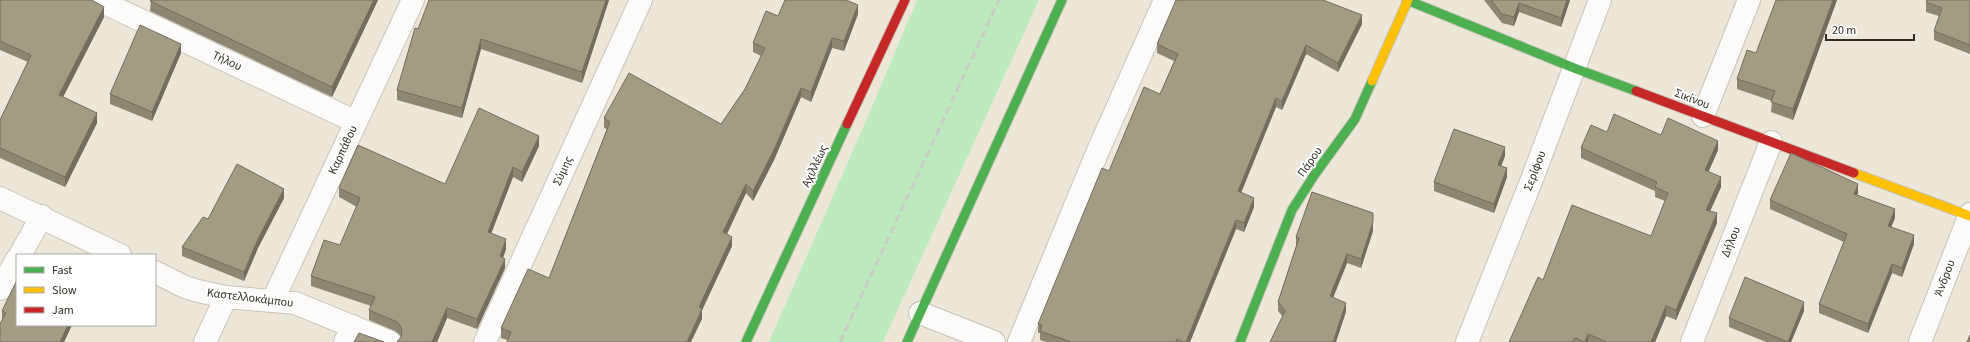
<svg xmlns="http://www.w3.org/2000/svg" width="1970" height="342" viewBox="0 0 1970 342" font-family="'Source Sans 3',sans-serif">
  <rect width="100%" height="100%" fill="#ece7d8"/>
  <path fill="#bdeabe" d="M917 0H1039L883 342H769L869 114Z"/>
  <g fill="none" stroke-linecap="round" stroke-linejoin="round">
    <defs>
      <path id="street" d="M98 0 356 122
        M1703 116 1749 0
        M0 198 120 255
        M20 255 42 216
        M155 272 185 287 198 291 226 297 295 303 390 342
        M0 289 17 259
        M273 300 413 0
        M920 313 994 342
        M205 342 226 297
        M345 342 353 326
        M485 342 641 0
        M1019 342 1097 153 1165 0
        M1467 342 1532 179 1600 0
        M1692 342 1771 142
        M1920 342 1970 214"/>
      <path id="fast" d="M1407 0 1574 68 1636 91
        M746 342 847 124
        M907 342 1062 0
        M1240 342 1292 210 1315 174 1355 119 1372 81"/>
      <path id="slow" d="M1372 81 1408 0
        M1854 173 1970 216"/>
      <path id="jam" d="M1636 91 1854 173
        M847 124 905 0"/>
    </defs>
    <use href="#street" stroke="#c7c4b7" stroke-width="24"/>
    <use href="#fast" stroke="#c7c4b7" stroke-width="11"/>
    <use href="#slow" stroke="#c7c4b7" stroke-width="11"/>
    <use href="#jam" stroke="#c7c4b7" stroke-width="11"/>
    <use href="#street" stroke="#fcfbf9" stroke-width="22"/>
    <use href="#fast" stroke="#4caf50" stroke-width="9"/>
    <use href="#slow" stroke="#ffc107" stroke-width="9"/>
    <use href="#jam" stroke="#c62828" stroke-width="9"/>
    <path stroke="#cdccc8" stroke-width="3" stroke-dasharray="8 4" stroke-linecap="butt" d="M840 342 999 0"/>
  </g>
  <path fill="#8c8672" d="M0 0 104 17 63 97 97 123 65 187 0 158V120L28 62 0 50Z
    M151 0H378L332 97 150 11Z
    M609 0 582 83 481 49 462 118 397 100V90L418 29Z
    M1484 0H1570L1561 27 1519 12 1514 26 1502 23Z
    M1837 0 1793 120 1771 112 1772 101 1737 89V79L1756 53Z
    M1970 0V54L1934 40V31L1939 16 1926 12V2Z
    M858 14 844 51 832 48 811 102 801 97 774 160 753 201 746 193 727 234 732 246 702 309V319L507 340 501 338V328L549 278 607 129 604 128V118L721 124 745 89 761 56 753 52V43L778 16Z
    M1362 24 1338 72 1306 54 1282 110 1276 107 1241 193 1254 207 1244 232 1236 229 1190 342H1046L1040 340V333H1038V324L1109 171 1160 94 1174 61 1157 53V44Z
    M181 53 152 121 110 104V94Z
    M1607 132 1661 135 1718 150 1708 172 1721 187 1710 211 1717 223 1676 320 1666 316 1655 342H1509L1543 280 1651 236 1665 201 1655 197V191L1581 158V148Z
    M539 146 522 182 513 177 491 233 506 249 503 258 505 268 477 329 447 318 437 342H397L401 337 400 335 395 331 369 320V310L371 306 311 286V276L340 245 357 207 339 197V188L445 184Z
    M1505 156 1501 166 1507 177 1494 213 1434 191V182Z
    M1858 193 1857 195 1895 218 1891 227 1914 244 1902 277 1892 273 1868 333 1819 313V304L1844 242 1770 209V200Z
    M284 198 258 248 244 281 182 256V247L208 219Z
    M1373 231 1361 268 1347 263 1333 298 1346 312 1282 316 1278 311V302L1296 246V237Z
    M17 280V325H72L64 342H0L2 319V311Z
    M1804 311 1791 342H1766L1729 327V318Z"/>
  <path fill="#726d5d" d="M374 0H378L332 97V87Z
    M606 0H609L582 83V72Z
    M1567 0H1570L1561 27V18Z
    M1833 0H1837L1793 120V109Z
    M1519 3V12L1514 26V17Z
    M858 5V14L844 51V41Z
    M104 7V17L59 105V95Z
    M1362 15V24L1338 72V63Z
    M832 38V48L811 102V92Z
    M481 39V49L462 118V108Z
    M181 44V53L152 121V112Z
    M1306 45V54L1282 110V101Z
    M801 88V97L774 160 753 201V191Z
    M1276 98V107L1238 200V191Z
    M97 113V123L65 187V177Z
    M539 136V146L522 182V172Z
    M1718 141V150L1705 180V170Z
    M1505 147V156L1498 174V165Z
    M513 167V177L488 242V232Z
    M1507 168V177L1494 213V204Z
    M1721 177V187L1706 220V210Z
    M746 184V193L723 242V232Z
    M1858 184V193L1854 203V194Z
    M284 189V198L258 248 244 281V272L258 239Z
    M1254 198V207L1244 232V223Z
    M1895 209V218L1888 235V226Z
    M1717 213V223L1676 320V310Z
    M1236 220V229L1190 342H1186Z
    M1373 222V231L1361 268V259Z
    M1914 235V244L1902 277V268Z
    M732 237V246L699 317V307Z
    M506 239V249L500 266V256Z
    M1347 254V263L1330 305V296Z
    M505 259V268L477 329V319Z
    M1892 264V273L1868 333V324Z
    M1804 302V311L1791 342H1788Z
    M1346 303V312L1336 342H1333Z
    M1666 306V316L1655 342H1651Z
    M447 308V318L437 342H432Z
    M702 309V319L691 342H687Z
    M68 325H72L64 342H60Z
    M1588 334V342H1585Z"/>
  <path fill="#a39c85" stroke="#726d5d" d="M0 0H92L104 7 59 95 97 113 65 177 0 148V120L31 55 0 41Z
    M151 0H374L332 87 150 1Z
    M429 0H606L582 72 481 39 462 108 397 90 415 28 418 29Z
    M785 0H846L858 5 844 41 832 38 811 92 801 88 774 150 753 191 746 184 723 232 732 237 699 307 702 309 687 342H507L511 332 501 328 528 269 549 278 610 122 604 118 629 73 721 124 745 89 765 48 753 43 766 11 778 16Z
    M1176 0H1323L1362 15 1338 63 1306 45 1282 101 1276 98 1238 191 1254 198 1244 223 1236 220 1186 342H1183L1177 339 1176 342H1071L1040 331 1042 325 1038 324 1102 168 1109 171 1144 87 1160 94 1178 54 1157 44Z
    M1491 0H1567L1561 18 1519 3 1514 17 1502 14Z
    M1776 0H1833L1793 109 1771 102 1775 91 1737 79 1747 50 1756 53Z
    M1927 0H1970V45L1934 31 1942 8 1926 2Z
    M140 25 181 44 152 112 110 94Z
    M479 108 539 136 522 172 513 167 488 232 506 239 500 256 505 259 477 319 447 308 432 342H397L401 337 402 331 400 325 395 321 369 310 375 297 311 276 324 240 340 245 360 198 339 188 358 145 445 184Z
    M1614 114 1661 135 1668 118 1718 141 1705 170 1721 177 1706 210 1717 213 1676 310 1666 306 1651 342H1607L1588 334 1585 342 1575 338 1573 342H1509L1538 277 1543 280 1572 205 1651 236 1668 193 1655 187 1657 182 1581 148 1591 125 1607 132Z
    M1454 129 1505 147 1498 165 1507 168 1494 204 1434 182Z
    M1791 153 1858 184 1854 194 1895 209 1888 226 1914 235 1902 268 1892 264 1868 324 1819 304 1847 234 1770 200Z
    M237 164 284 189 258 239 244 272 182 247 203 217 208 219Z
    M1312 192 1373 213V222L1361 259 1347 254 1330 296 1346 303 1333 342H1270L1285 311 1278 302 1299 238 1296 237Z
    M1745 277 1804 302 1788 342 1729 318Z
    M17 280V325H68L60 342H0V324L6 313 2 311Z
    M359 333 384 342H354Z
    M1970 335V342H1967Z"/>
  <g text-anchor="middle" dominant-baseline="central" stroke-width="4" stroke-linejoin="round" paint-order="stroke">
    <g font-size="12" fill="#302c22" stroke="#fff">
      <text transform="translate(227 61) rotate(25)">Τήλου</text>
      <text transform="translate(1692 99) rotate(21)">Σικίνου</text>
      <text transform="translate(343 150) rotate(-65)">Καρπάθου</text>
      <text transform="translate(1310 162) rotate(-55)">Πάρου</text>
      <text transform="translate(815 166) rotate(-65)">Αχιλλέως</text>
      <text transform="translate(563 171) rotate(-65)">Σύμης</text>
      <text transform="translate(1535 171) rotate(-69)">Σερίφου</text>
      <text transform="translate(1731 242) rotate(-68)">Δήλου</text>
      <text transform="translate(1945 278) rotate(-69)">Άνδρου</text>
      <text transform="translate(250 298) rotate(7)">Καστελλοκάμπου</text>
    </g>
  </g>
  <rect x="16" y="254" width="140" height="72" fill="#ffffff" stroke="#acaba7"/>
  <rect x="24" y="267" width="20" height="6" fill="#4caf50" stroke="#acaba7"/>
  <text x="52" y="274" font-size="12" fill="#302c22">Fast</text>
  <rect x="24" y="287" width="20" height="6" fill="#ffc107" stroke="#acaba7"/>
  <text x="52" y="294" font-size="12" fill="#302c22">Slow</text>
  <rect x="24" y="307" width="20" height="6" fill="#c62828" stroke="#acaba7"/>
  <text x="52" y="314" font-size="12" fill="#302c22">Jam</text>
  <path d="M1826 34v6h88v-6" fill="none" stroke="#302c22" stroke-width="2"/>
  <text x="1832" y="34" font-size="12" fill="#302c22" stroke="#ffffff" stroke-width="3" paint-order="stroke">20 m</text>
</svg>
